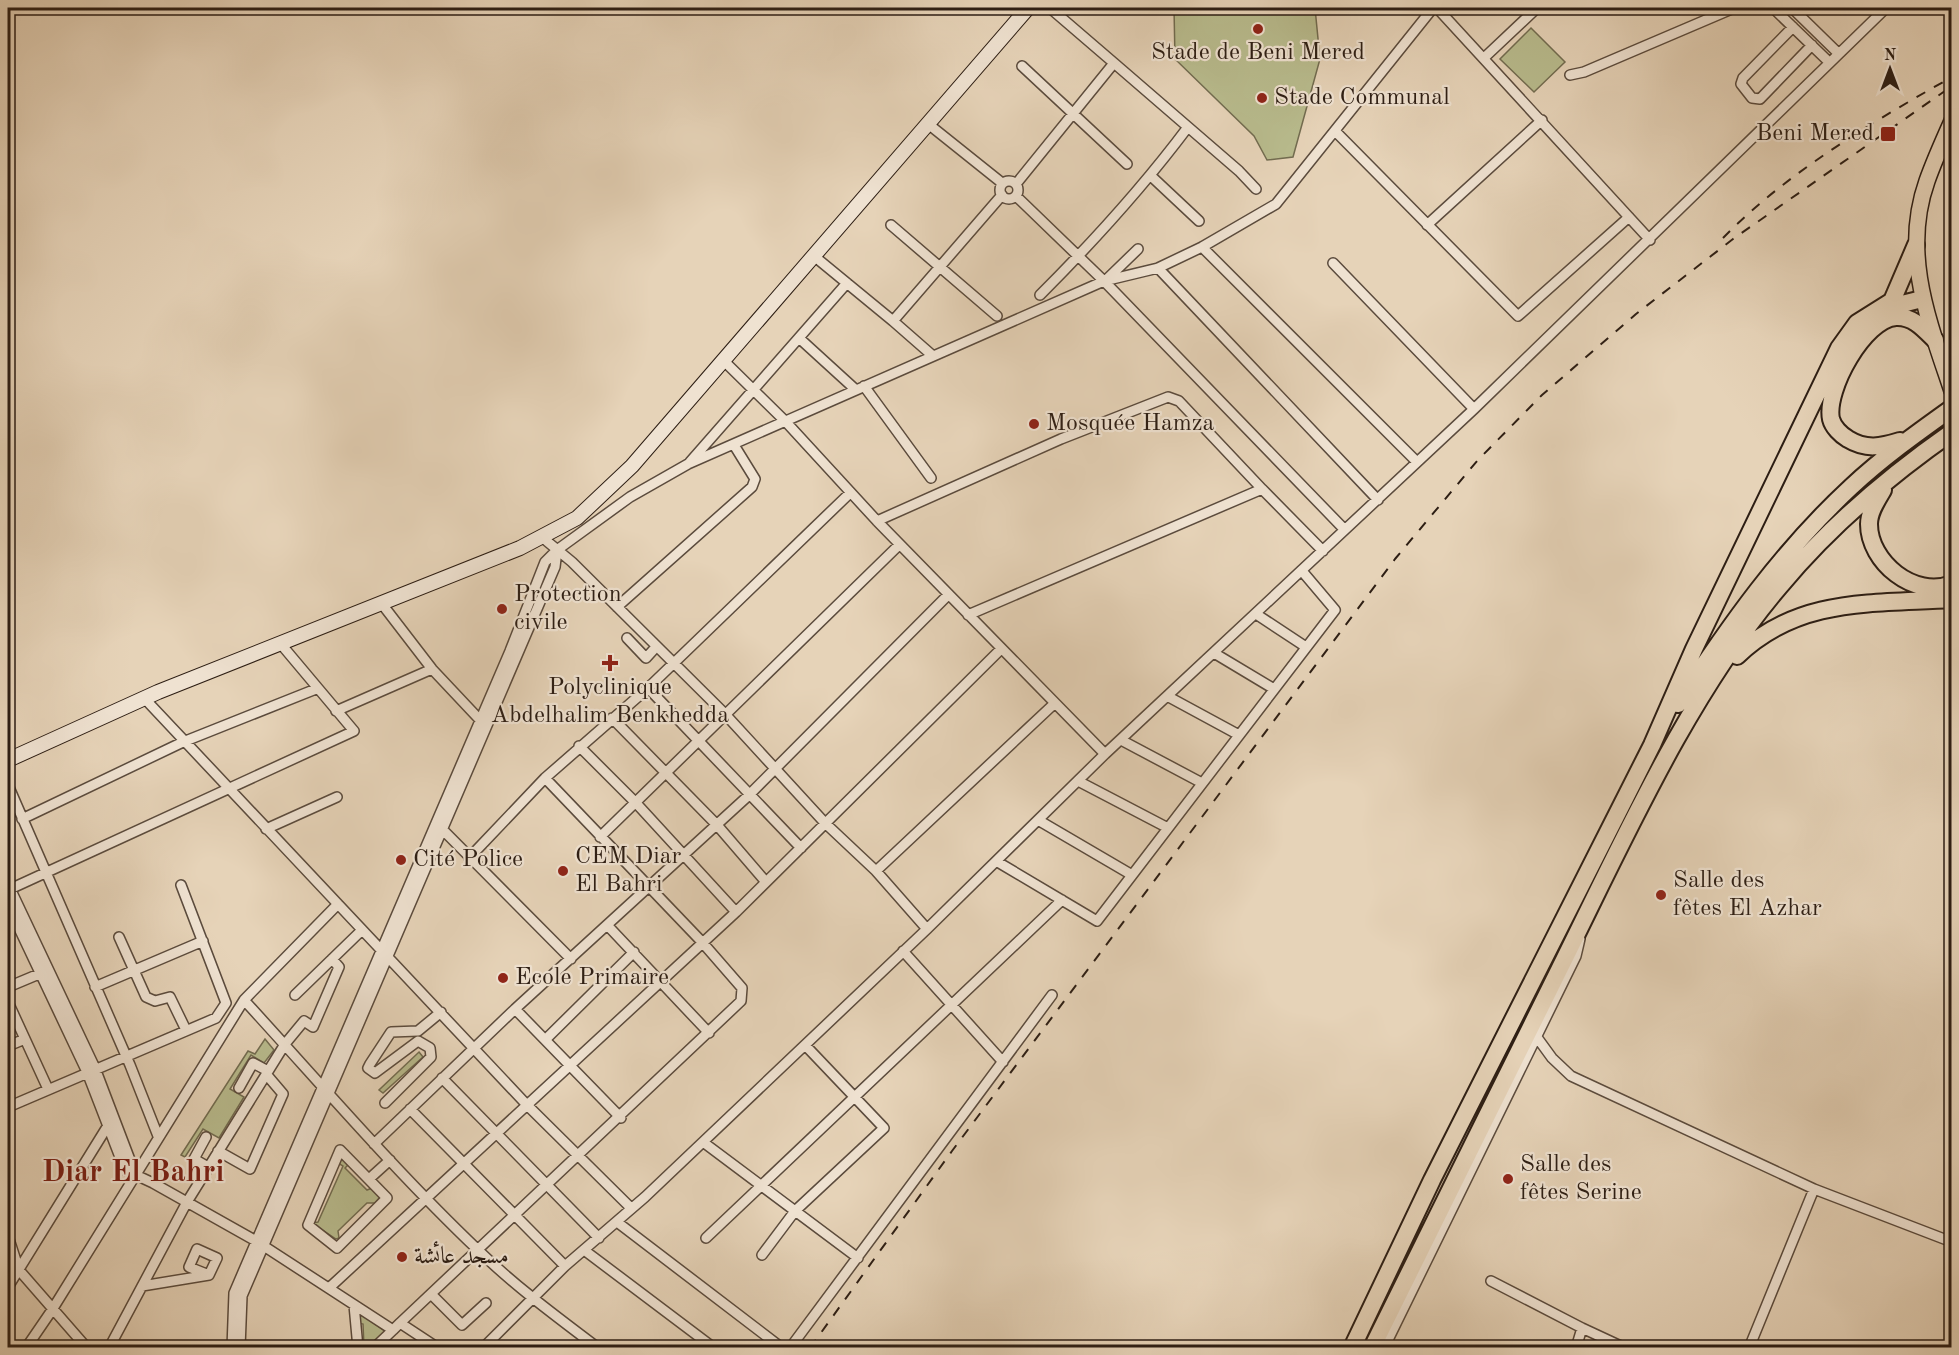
<svg xmlns="http://www.w3.org/2000/svg" width="1959" height="1355" viewBox="0 0 1959 1355" font-family="'Old Standard TT',Amiri,serif">
  <rect width="100%" height="100%" fill="#e6d3b8"/>
  <filter id="stains"><feTurbulence type="fractalNoise" baseFrequency=".00333" numOctaves="4"/><feColorMatrix values="0 0 0 0 .2 0 0 0 0 .09 0 0 0 0 .02 0 0 0 .5 -.17"/></filter>
  <radialGradient id="worn" r=".72"><stop offset=".6" stop-color="#630" stop-opacity="0"/><stop offset="1" stop-color="#630" stop-opacity=".3"/></radialGradient>
  <path fill="#b8bb8d" stroke="#726c50" stroke-width="1.5" d="M1174 8H1315L1320 59 1293 157 1267 160 1254 136 1175 59Z
    M1531 28 1565 62 1534 92 1500 59Z
    M265 1039 274 1050 264 1063 251 1055 230 1089 244 1097 219 1138 203 1129 185 1157 181 1155 248 1051 255 1054Z
    M419 1052 423 1057 383 1093 379 1090Z
    M341 1157 349 1164 345 1168 367 1190 372 1188 380 1197 375 1203H367L338 1231 339 1238 336 1239 312 1223 318 1222 343 1166 338 1163Z
    M361 1314 386 1332 371 1347H364L363 1324 358 1323V1315Z"/>
  <g fill="none" stroke-linecap="round" stroke-linejoin="round">
    <defs>
      <path id="street" d="M1050 8 1114 63
        M1437 8 1650 240
        M1773 8 1829 62
        M1792 8 1838 53
        M1793 27 1743 78 1741 84 1752 98 1760 99 1812 45
        M1485 57 1537 8
        M1022 66 1127 164
        M1570 75 1584 72 1734 8
        M927 123 1002 183
        M1336 132 1518 316 1629 217
        M1151 176 1199 221
        M1000 190a9 9 0 1 1 18 0a9 9 0 1 1-18 0Z
        M1016 184 1114 63 1239 171 1256 189
        M1016 196 1104 281 1344 529
        M891 225 997 316
        M1427 225 1542 120
        M1202 247 1417 462
        M814 256 893 321 1002 195
        M1333 263 1474 409
        M1158 268 1378 500
        M1106 280 1138 249
        M1040 295C1093 242 1143 187 1188 127
        M893 321 933 356
        M799 338 856 390
        M725 362 786 422 877 521 1105 754
        M864 386 931 478
        M690 462 847 283
        M1262 489 1323 551
        M877 521 1061 439 1168 397 1179 401 1262 489 968 615
        M543 538 572 562 725 714 825 823 876 871 927 929
        M557 550 630 497 688 464 1104 281 1158 268 1202 247 1276 204 1433 8
        M382 604 432 669 480 720
        M617 607 752 487 755 479 734 445
        M1256 614 1306 647
        M627 638 646 658 656 647
        M1214 653 1274 689
        M648 688 801 848
        M1167 696 1239 735
        M145 699 527 1105 631 1208
        M336 711 432 669
        M612 718 717 825 766 882
        M1121 740 1202 783
        M579 746 636 803 736 912
        M1078 781 1168 828
        M8 785 130 1065 158 1136
        M22 819 183 742 316 689
        M1038 820 1132 875
        M440 827 571 959
        M266 829 337 797
        M600 837 899 545
        M469 858 545 778
        M996 861 1097 921 1335 610 1302 571
        M876 871 1055 703
        M8 884 95 1068 135 1173
        M8 890 354 731 280 643
        M8 905 87 1072 125 1170 153 1183 256 1241 393 1330 400 1323 438 1348
        M608 926 709 1033
        M119 937 146 997 155 1001 170 997 186 1030
        M903 951 1003 1062
        M8 987 39 974
        M95 987 203 941
        M295 995 362 930
        M244 1000 338 904
        M8 1002 48 1089
        M515 1009 621 1118
        M1536 1036 1552 1058 1571 1076 1814 1189 1952 1242
        M546 1039 634 952
        M8 1046 25 1039
        M442 1078 599 1238
        M239 1088 253 1063 268 1071
        M385 1103 431 1057 430 1048 418 1041 375 1073 368 1068 370 1064 391 1032 418 1031 441 1012
        M8 1107 216 1018 226 1003 181 885
        M410 1109 565 1266
        M206 1137 194 1159 208 1167
        M703 1142 858 1258
        M374 1144 515 1009 748 796 948 595
        M340 1150 387 1198 337 1248 308 1225Z
        M218 1151 250 1169 283 1094 266 1074
        M369 1179 390 1160
        M617 1222 782 1348
        M8 1236 19 1270 87 1348
        M706 1238 1062 900
        M584 1250 714 1348
        M762 1255 795 1211 884 1128 805 1045
        M1491 1281 1582 1328 1625 1348
        M142 1286 209 1275 217 1258 197 1249 189 1267 209 1275
        M8 1287 107 1127
        M329 1288 736 912 1001 649
        M432 1295 462 1325 486 1303
        M354 1305 358 1348
        M400 1323 741 1001 742 988 702 942 545 778 648 688 850 493
        M26 1348 52 1310 244 1000C321 1084 395 1171 478 1250 515 1286 557 1317 598 1348
        M109 1348 187 1202 285 1044 304 1021 313 1027 339 967 332 959
        M232 1348 234 1293 510 651 545 562 557 550 555 567 242 1296 240 1348
        M374 1348 393 1330
        M483 1348 565 1266 645 1197 927 929 1105 754 1474 409 1886 8
        M790 1348 1052 995
        M1384 1348 1576 956 1580 939
        M1576 1348 1582 1328
        M1749 1348 1814 1189"/>
      <path id="secondary" d="M8 760 158 692 520 548 577 518 632 466 1028 8"/>
      <path id="primary" d="M1952 121C1943 141 1934 161 1927 181 1901 254 1929 322 1952 391"/>
      <path id="highway" d="M1882 309 1922 299
        M1900 441C1881 447 1866 450 1848 439 1841 435 1833 427 1831 419 1825 390 1864 319 1896 317 1913 316 1924 329 1935 340
        M1883 490C1877 500 1869 512 1869 524 1869 562 1914 599 1952 584
        M1737 656C1798 597 1872 604 1952 599
        M1678 704C1729 626 1782 551 1851 487 1882 458 1917 433 1952 408
        M1352 1348 1432 1180 1652 745 1694 649 1839 348 1857 323 1892 301 1916 245
        M1372 1348C1434 1222 1496 1097 1558 972 1622 844 1687 695 1780 586 1829 527 1889 476 1952 432"/>
    </defs>
    <use href="#street" stroke="#5b4b3d" stroke-width="12"/>
    <use href="#secondary" stroke="#2d1e14" stroke-width="16"/>
    <use href="#primary" stroke="#2d1e14" stroke-width="18"/>
    <use href="#highway" stroke="#2d1e14" stroke-width="20"/>
    <use href="#street" stroke="#efe2d1" stroke-width="9"/>
    <use href="#secondary" stroke="#efe2d1" stroke-width="14"/>
    <use href="#primary" stroke="#e6d3b8" stroke-width="15"/>
    <use href="#highway" stroke="#e6d3b8" stroke-width="16"/>
    <path stroke="#2d1e14" stroke-width="2" stroke-dasharray="10 10" stroke-linecap="butt" d="M1723 238C1786 173 1874 121 1952 77
      M810 1348 952 1151 1395 559 1477 461 1542 395 1636 314 1733 239 1952 86"/>
  </g>
  <g fill="#8f2418" stroke="#efe2d1" stroke-width="2">
    <circle cx="1258" cy="29" r="6"/>
    <circle cx="1262" cy="98" r="6"/>
    <rect x="1880" y="126" width="16" height="16" rx="3"/>
    <circle cx="1034" cy="424" r="6"/>
    <circle cx="502" cy="609" r="6"/>
    <path d="M607 654h6v6h6v6h-6v6h-6v-6h-6v-6h6z"/>
    <circle cx="401" cy="860" r="6"/>
    <circle cx="563" cy="871" r="6"/>
    <circle cx="1661" cy="895" r="6"/>
    <circle cx="503" cy="978" r="6"/>
    <circle cx="1508" cy="1179" r="6"/>
    <circle cx="402" cy="1257" r="6"/>
  </g>
  <g text-anchor="middle" dominant-baseline="central" stroke-width="4.5" stroke-linejoin="round" paint-order="stroke">
    <g font-size="24" fill="#2d1e14" stroke="#efe2d1" text-anchor="start">
      <text x="1258" y="53" text-anchor="middle">Stade de Beni Mered</text>
      <text x="1274" y="98">Stade Communal</text>
      <text x="1874" y="134" text-anchor="end">Beni Mered</text>
      <text x="1046" y="424">Mosquée Hamza</text>
      <text x="514" y="595">Protection<tspan x="514" dy="28">civile</tspan></text>
      <text x="610" y="688" text-anchor="middle">Polyclinique<tspan x="610" dy="28">Abdelhalim Benkhedda</tspan></text>
      <text x="575" y="857">CEM Diar<tspan x="575" dy="28">El Bahri</tspan></text>
      <text x="413" y="860">Cité Police</text>
      <text x="1673" y="881">Salle des<tspan x="1673" dy="28">fêtes El Azhar</tspan></text>
      <text x="515" y="978">Ecole Primaire</text>
      <text x="1520" y="1165">Salle des<tspan x="1520" dy="28">fêtes Serine</tspan></text>
      <text x="414" y="1257">مسجد عائشة</text>
    </g>
    <g font-size="30" font-weight="bold" fill="#7a1f14" stroke="#efe2d1">
      <text x="133" y="1173">Diar El Bahri</text>
    </g>
  </g>
  <rect width="1959" height="1355" fill="none" stroke="#e6d3b8" stroke-width="30"/>
  <rect x="9" y="9" width="1941" height="1337" fill="none" stroke="#2d1e14" stroke-width="3"/>
  <rect x="15" y="15" width="1929" height="1325" fill="none" stroke="#2d1e14" stroke-width="1.5"/>
  <g transform="translate(1890 69)" stroke="#efe2d1" stroke-width="4.5" paint-order="stroke">
  <path d="M0-4.5L10 22L0 15L-10 22Z" fill="#2d1e14"/>
  <text y="-9" font-size="16" font-weight="bold" text-anchor="middle" fill="#2d1e14">N</text>
  </g>
  <rect width="100%" height="100%" filter="url(#stains)"/>
  <rect width="100%" height="100%" fill="url(#worn)"/>
</svg>
